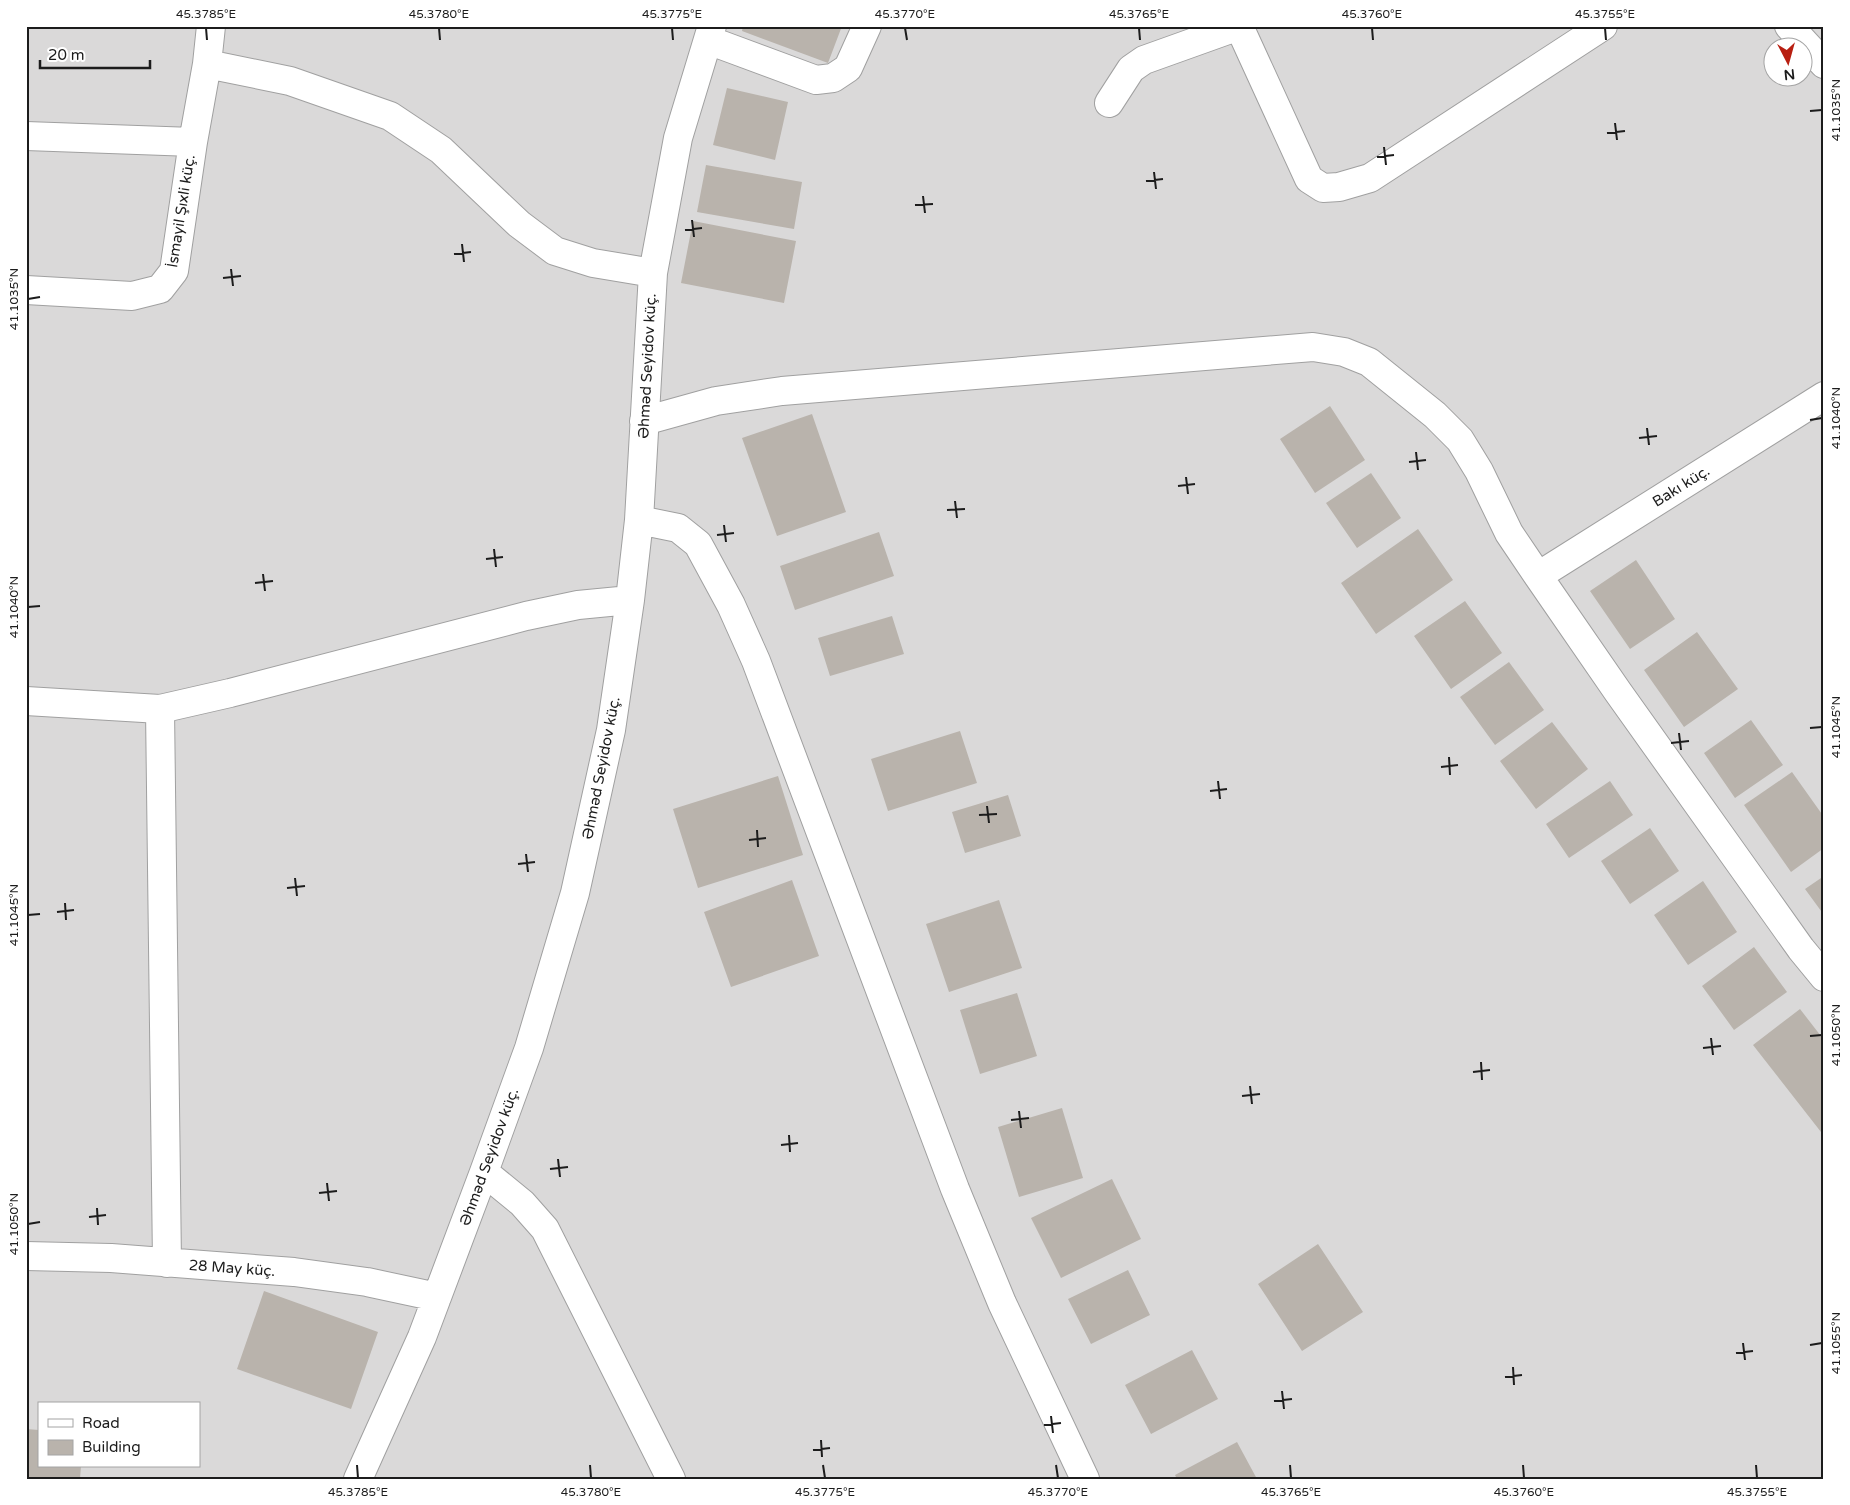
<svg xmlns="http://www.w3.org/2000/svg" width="1850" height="1505" viewBox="0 0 1850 1505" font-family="'Varela Round',sans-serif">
  <rect width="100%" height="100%" fill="#edeae3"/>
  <path fill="#dad9d9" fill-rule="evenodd" d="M26 26H1824V1479H26ZM1772 48H1802V78H1772ZM39 1404H199V1466H39Z"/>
  <path fill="#b9b3ac" d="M743 26H842L828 63 742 31Z
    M727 88 788 102 775 160 713 145Z
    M706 165 802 182 794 229 697 212Z
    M693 221 796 241 784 303 681 283Z
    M1330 406 1365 460 1315 493 1280 439Z
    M812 414 846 512 777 536 742 438Z
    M1371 473 1401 518 1357 548 1326 503Z
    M1418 529 1453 580 1376 634 1341 583Z
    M879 532 894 576 795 610 780 566Z
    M1636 560 1675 619 1630 649 1590 591Z
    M1465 601 1502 653 1451 689 1414 636Z
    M892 616 904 654 830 676 818 638Z
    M1697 632 1738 689 1684 727 1644 670Z
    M1509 662 1544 710 1495 745 1460 697Z
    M1751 720 1783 765 1735 798 1704 753Z
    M1552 722 1588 769 1536 809 1500 761Z
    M960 731 977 783 888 811 871 759Z
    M1792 772 1824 817V848L1791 872 1744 805Z
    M778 776 803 855 698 888 673 809Z
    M1610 781 1633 815 1569 858 1546 824Z
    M1008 795 1021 836 965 853 952 812Z
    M1650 828 1679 871 1630 904 1601 861Z
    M1824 876V915L1805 889Z
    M792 880 819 956 731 987 704 912Z
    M1703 881 1737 932 1688 965 1654 915Z
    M999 900 1022 968 949 992 926 924Z
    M1754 947 1787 992 1734 1030 1702 986Z
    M1017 993 1037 1056 980 1074 960 1010Z
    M1800 1009 1824 1040V1130L1821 1132 1753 1045Z
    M1062 1108 1083 1178 1019 1197 998 1127Z
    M1112 1179 1141 1239 1061 1278 1031 1218Z
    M1318 1244 1363 1312 1302 1351 1258 1284Z
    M1128 1270 1150 1315 1091 1344 1068 1299Z
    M264 1291 378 1332 351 1409 237 1369Z
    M1192 1350 1218 1399 1151 1434 1125 1385Z
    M26 1429 39 1430V1466H81L80 1479H26Z
    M1237 1442 1257 1479H1177L1175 1475Z"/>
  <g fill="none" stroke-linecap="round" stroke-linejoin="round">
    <defs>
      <path id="minor" d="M1239 26 1309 179 1323 188 1339 187 1370 178 1603 26
        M1789 26 1824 64
        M708 40 816 80 833 78 848 68 867 26
        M207 64 290 81 390 116 441 150 519 224 555 251 593 263 653 273
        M1109 103 1131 69 1144 60 1239 26
        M26 136 193 142
        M26 290 132 296 160 289 174 271 193 142 207 64 211 26
        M644 421 716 401 782 391 1313 347 1344 352 1369 362 1435 415 1460 440 1479 471 1509 533 1538 576 1618 692 1801 949 1824 977
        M639 520 678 528 698 544 731 605 756 661 955 1189 1002 1303 1085 1479
        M1538 576 1824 396
        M26 701 160 709
        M484 1172 522 1203 545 1229 671 1479
        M26 1256 111 1258 294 1272 367 1282 437 1297
        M167 1263 160 709 230 693 526 616 578 605 630 600
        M358 1479 422 1337 484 1172 529 1048 575 893 611 730 630 600 639 520 653 273 678 138 712 26"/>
    </defs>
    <use href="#minor" stroke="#a0a0a0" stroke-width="30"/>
    <use href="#minor" stroke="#fff" stroke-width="28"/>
  </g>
  <path fill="none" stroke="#1c1c1c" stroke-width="2" d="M206 28 207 40M439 28 440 40M672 28 673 40M905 28 907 40M1139 28 1140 40M1372 28 1373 40M1605 28 1606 40M1810 111 1822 110M1615 123 1617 140M1607 133 1625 131M1384 147 1386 165M1377 157 1394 155M1154 172 1156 189M1146 181 1163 179M923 196 925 213M915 205 933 204M692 220 694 237M685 230 702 228M462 244 464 262M454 254 471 252M231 269 233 286M223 278 241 276M28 299 40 297M1810 420 1822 418M1647 428 1649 445M1639 438 1657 436M1416 452 1418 470M1409 462 1426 460M1186 477 1188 494M1178 486 1195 484M955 501 957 518M947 510 965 509M724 525 726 542M717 535 734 533M494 549 496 567M486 559 503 557M263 574 265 591M255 583 273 581M28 607 40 606M1810 728 1822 727M1679 733 1681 750M1671 743 1689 741M1449 757 1450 775M1441 767 1458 765M1218 781 1220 799M1210 791 1227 789M987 806 989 823M979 815 997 814M757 830 758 847M749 840 766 838M526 854 528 872M518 864 535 862M295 878 297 896M287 888 305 886M65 903 66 920M57 912 74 910M28 915 40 914M1810 1036 1822 1035M1711 1038 1713 1055M1703 1048 1721 1046M1481 1062 1482 1080M1473 1072 1490 1070M1250 1086 1252 1104M1242 1096 1260 1094M1019 1111 1021 1128M1011 1120 1029 1118M789 1135 790 1152M781 1145 798 1143M558 1159 560 1177M550 1169 568 1167M327 1183 329 1201M319 1193 337 1191M97 1208 98 1225M89 1217 106 1215M28 1224 40 1222M1743 1343 1745 1360M1810 1345 1822 1343M1736 1353 1753 1351M1513 1367 1514 1385M1505 1377 1522 1375M1282 1391 1284 1409M1274 1401 1292 1399M1051 1416 1053 1433M1044 1425 1061 1423M821 1440 822 1457M813 1450 830 1448M357 1465 358 1478M590 1465 591 1478M823 1465 825 1478M1056 1465 1058 1478M1290 1465 1291 1478M1523 1465 1524 1478M1756 1465 1757 1478"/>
  <g text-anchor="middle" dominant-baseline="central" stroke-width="4" stroke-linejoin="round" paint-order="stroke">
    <g font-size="15" fill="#1c1c1c" stroke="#fff">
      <text transform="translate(181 211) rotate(-81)">İsmayil Şıxli küç.</text>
      <text transform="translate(647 366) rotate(-87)">Əhməd Seyidov küç.</text>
      <text transform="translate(1681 486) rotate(-32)">Bakı küç.</text>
      <text transform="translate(601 768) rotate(-79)">Əhməd Seyidov küç.</text>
      <text transform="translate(489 1157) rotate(-70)">Əhməd Seyidov küç.</text>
      <text transform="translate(232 1268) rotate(4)">28 May küç.</text>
    </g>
  </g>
  <rect width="1850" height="1505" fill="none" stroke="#ffffff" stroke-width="55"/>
  <rect x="38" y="1402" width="162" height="65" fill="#ffffff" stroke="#a4a4a4"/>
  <rect x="48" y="1419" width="25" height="8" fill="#ffffff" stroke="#a4a4a4"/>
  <text x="82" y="1428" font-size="15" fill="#1c1c1c">Road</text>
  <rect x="48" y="1440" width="25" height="15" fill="#b9b3ac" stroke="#a4a4a4"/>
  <text x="82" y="1452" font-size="15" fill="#1c1c1c">Building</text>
  <g transform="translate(1788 62) rotate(174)"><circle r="24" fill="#ffffff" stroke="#a4a4a4"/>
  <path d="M0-4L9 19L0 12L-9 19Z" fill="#b81f11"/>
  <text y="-8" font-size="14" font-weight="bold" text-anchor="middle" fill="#1c1c1c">N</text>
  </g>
  <path d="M40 60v8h110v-8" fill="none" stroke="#1c1c1c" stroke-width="2.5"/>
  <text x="48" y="60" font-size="15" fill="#1c1c1c" stroke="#ffffff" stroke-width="4" paint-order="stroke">20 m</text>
  <rect x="28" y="28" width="1794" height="1450" fill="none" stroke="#1c1c1c" stroke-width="2"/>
  <g font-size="12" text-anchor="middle" fill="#1c1c1c">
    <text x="206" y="18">45.3785°E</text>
    <text x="439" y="18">45.3780°E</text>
    <text x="672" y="18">45.3775°E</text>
    <text x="905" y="18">45.3770°E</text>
    <text x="1139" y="18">45.3765°E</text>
    <text x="1372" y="18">45.3760°E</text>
    <text x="1605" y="18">45.3755°E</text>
    <text transform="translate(1836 110) rotate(-90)" y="4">41.1035°N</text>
    <text transform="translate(14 299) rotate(-90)" y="4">41.1035°N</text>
    <text transform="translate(1836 418) rotate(-90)" y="4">41.1040°N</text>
    <text transform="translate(14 607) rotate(-90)" y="4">41.1040°N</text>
    <text transform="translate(1836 727) rotate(-90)" y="4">41.1045°N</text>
    <text transform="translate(14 915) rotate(-90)" y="4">41.1045°N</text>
    <text transform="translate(1836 1035) rotate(-90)" y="4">41.1050°N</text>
    <text transform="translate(14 1224) rotate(-90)" y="4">41.1050°N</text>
    <text transform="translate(1836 1343) rotate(-90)" y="4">41.1055°N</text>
    <text x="358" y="1496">45.3785°E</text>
    <text x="591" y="1496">45.3780°E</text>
    <text x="825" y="1496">45.3775°E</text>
    <text x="1058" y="1496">45.3770°E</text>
    <text x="1291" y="1496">45.3765°E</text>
    <text x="1524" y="1496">45.3760°E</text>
    <text x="1757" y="1496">45.3755°E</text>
  </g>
</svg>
